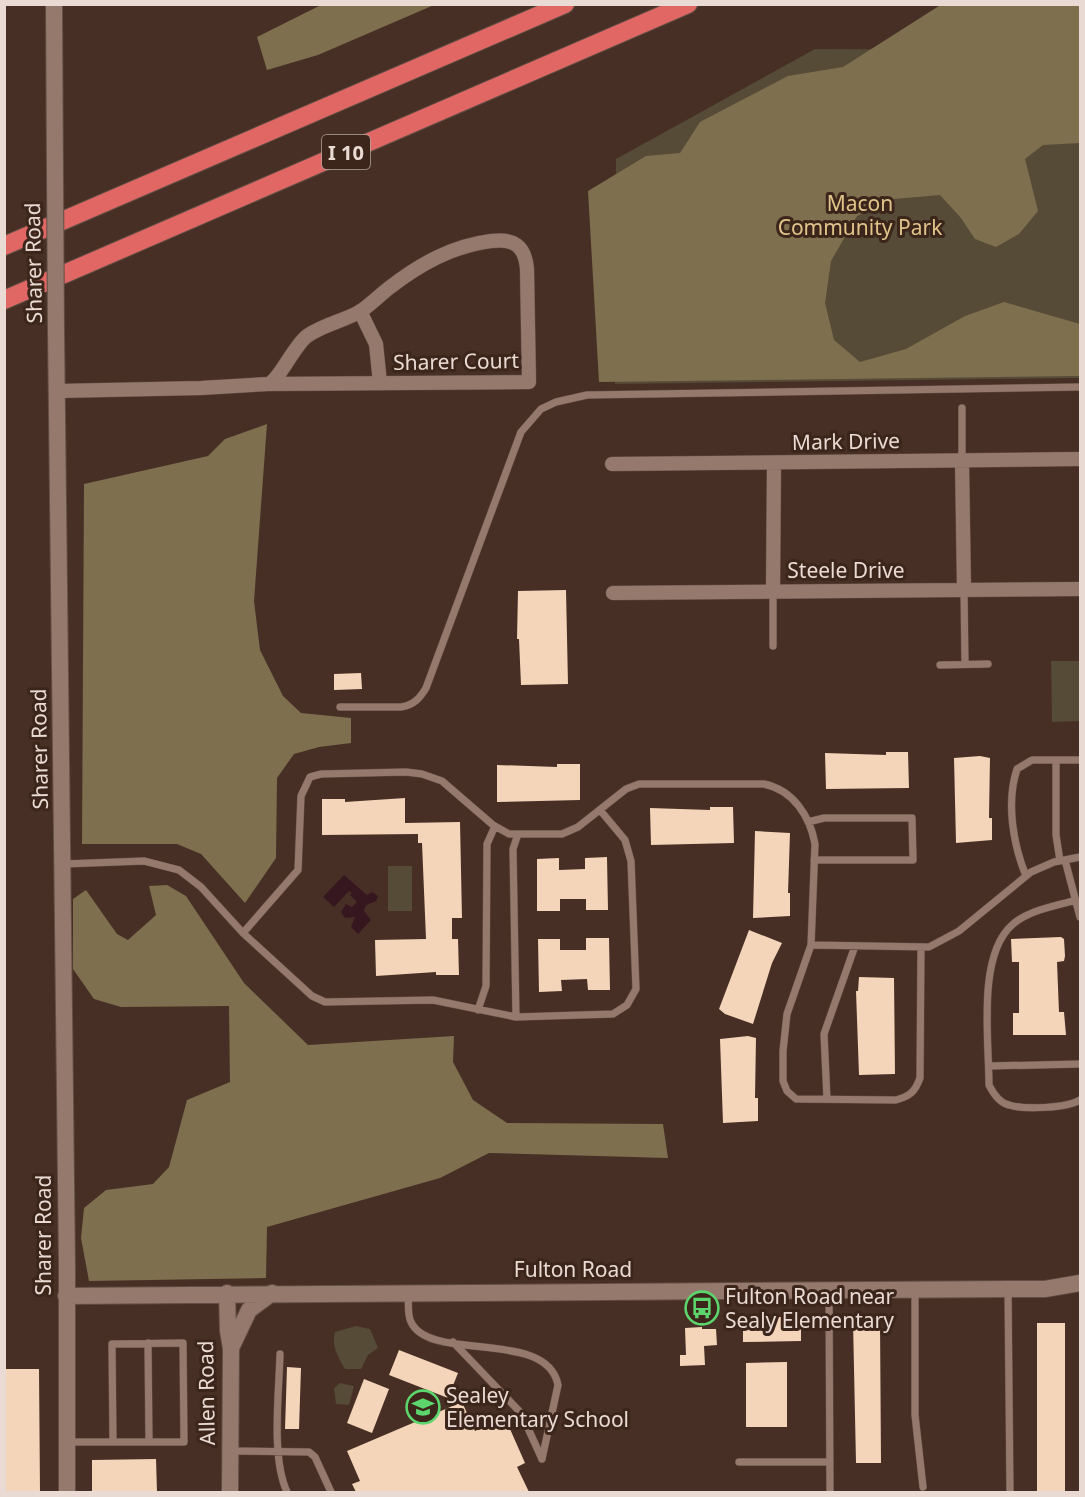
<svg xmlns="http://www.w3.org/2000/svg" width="1085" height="1497" viewBox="0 0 1085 1497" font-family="'Noto Sans',sans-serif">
  <rect width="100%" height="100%" fill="#472f25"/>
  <path fill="#554b37" d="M815 49 1047 50 1080 120V378L615 384 616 159Z
    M1051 661H1080V721L1052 722Z
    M388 866H412V911H388Z
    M356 1326 370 1329 378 1348 368 1355 361 1369H345C338 1357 331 1345 335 1332Z
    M340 1383 354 1386 349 1405 336 1404 334 1388Z"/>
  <path fill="#7e6f4e" d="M942 4 1080 5V143L1043 145 1025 159 1038 211 1019 234 996 247 975 239 961 218 940 195 894 199 857 216 831 261 825 303 834 340 860 362 906 349 965 316 1004 302 1080 324V376L599 382 588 191 646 156 680 153 700 122 788 76 843 67Z
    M321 5V4L434 5 318 55 267 70 257 37Z
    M267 424 254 601 260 650 283 696 301 713 351 718V743L319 747 294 754 277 778 276 858 245 903 201 854 177 844H82L84 484 208 456 225 439Z
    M167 885 186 896 244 983 308 1045 454 1036 453 1062 473 1100 507 1123 663 1124 668 1158 489 1153 440 1178 267 1227 266 1278 89 1281 81 1238 84 1208 106 1190 153 1184 169 1167 187 1100 230 1082 229 1006 121 1007 94 999 73 969V899L86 890 117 934 128 940 156 915 149 886Z"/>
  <path fill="#36161f" d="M344 875 367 895 372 892 378 896 376 901C370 904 365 903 364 911L371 920 358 934 351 927 355 917 345 918 341 912 346 904 352 907 357 902 350 895 352 893 349 891 334 907 323 897Z"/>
  <path fill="#f4d5b9" d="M566 590 568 684 521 685 519 639H517L518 591Z
    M361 673 362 689 334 690V674Z
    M886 752H908L909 788 826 789 825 753 886 755Z
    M980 756 990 758 989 818H992V840L956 843 954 758Z
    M557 764H580V800L497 802V765L557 767Z
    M405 798V823L460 822 462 918H452V939H458L459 975H436V972L376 976 375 940 426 939 422 843H418V834L322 835V799H345V802Z
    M710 807H733L734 843 651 845 650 808 710 810Z
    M755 831 790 833 788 893H790V916L753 918Z
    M607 857 608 910H586V899H560V911H537V859L559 858V870L585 869V858Z
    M749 930 782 943 772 963 753 1024 725 1014 719 1009Z
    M1061 937 1064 939 1065 956 1064 961 1057 962 1059 1012H1064L1066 1035H1013V1013H1019V962H1012L1011 939Z
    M586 938H609L610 990H588L587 979 561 980 562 991 539 992 538 939H560V950H586Z
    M859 977 894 978 895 1074 859 1075 856 991H858Z
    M748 1036 756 1038 755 1098H758V1121L723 1123 720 1039Z
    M743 1317H801V1341L743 1342Z
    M853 1321H880L881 1463H856Z
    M1037 1323H1065V1492H1037Z
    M702 1327V1329H716L717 1345 704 1346 705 1365 680 1366V1355H686L685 1328Z
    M399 1350 458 1373 448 1398 389 1375Z
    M787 1362V1427H746V1363Z
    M287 1367 301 1368 299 1429H285Z
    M4 1369H39L40 1492H4Z
    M364 1379 389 1389 372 1433 347 1423Z
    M462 1402 475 1431 509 1415 515 1427 510 1429 525 1463 517 1467 529 1492H356L352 1484 360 1481 347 1451Z
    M156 1459 157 1492H92V1460Z"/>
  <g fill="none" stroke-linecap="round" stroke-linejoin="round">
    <defs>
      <path id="service" d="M962 408V460
        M964 590 965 664
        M773 592V646
        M940 665 988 664
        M340 707H401C414 705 420 698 426 688L521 432 541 409 556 402 587 395 1080 387
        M1056 760V835L1060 861
        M808 822 824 818H912L913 860H814
        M1065 860 1080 917
        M64 864 144 861 179 870 201 887 243 933 312 996 325 1002 433 1000 516 1017 613 1014 627 1005 636 989 631 861 625 840 600 810
        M1026 876C1013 844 1006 802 1017 769L1032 760H1080
        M1076 900C1056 906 1028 910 1012 925 977 956 989 1041 989 1085 993 1093 999 1103 1009 1105 1025 1110 1067 1108 1080 1100
        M243 933 298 870 301 796 310 777 321 774 406 772 422 774 442 781 493 825 509 834H562L578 827 626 789 639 784H764C793 790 810 816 815 844L811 945 787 1014 783 1051V1081L787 1091 796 1099 896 1100C910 1096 915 1092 920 1078L921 947
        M811 945 929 947 959 931 1031 872 1054 862 1080 857
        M478 1010 486 986 487 844 495 826
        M516 1017 513 849 518 834
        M989 1066 1080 1064
        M827 1099 824 1034 855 946
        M915 1289V1415L923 1487
        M1008 1289 1010 1492
        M829 1291 830 1492
        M408 1294C409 1302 407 1315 411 1322 430 1363 547 1328 558 1385L542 1459
        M453 1342 521 1413 542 1459
        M148 1343 149 1442
        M280 1354C279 1394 271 1457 287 1492
        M66 1442H184L183 1343 112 1344 113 1442
        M230 1451 309 1452 315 1457 331 1492
        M739 1462H830"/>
      <path id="minor" d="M360 311 376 344 380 383
        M58 391 201 388 268 384 529 382 527 269C525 246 514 238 491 241 452 246 420 264 389 288 380 295 371 304 361 311 344 321 324 324 307 336 293 347 279 381 268 384
        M962 460 964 590
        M612 464 1080 459
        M773 592 774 463
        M613 593 1080 589"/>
      <path id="tertiary" d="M54 4 55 178
        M56 330 67 1266V1492
        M227 1293 228 1331 231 1348 230 1492
        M66 1296 1008 1289H1045L1080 1283
        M231 1348 249 1310 272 1293"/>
      <path id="motorway" d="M4 246 565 4
        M4 300 688 4"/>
    </defs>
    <use href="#service" stroke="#624e44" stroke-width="8"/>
    <use href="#minor" stroke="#624e44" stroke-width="15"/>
    <use href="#tertiary" stroke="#624e44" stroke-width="18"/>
    <use href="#motorway" stroke="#624e44" stroke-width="20"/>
    <use href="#service" stroke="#95796d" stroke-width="7"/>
    <use href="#minor" stroke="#95796d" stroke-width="14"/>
    <use href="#tertiary" stroke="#95796d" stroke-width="16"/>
    <use href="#motorway" stroke="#e06764" stroke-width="18"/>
    <defs>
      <path id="tertiary-bridge" d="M55 178 56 330"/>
    </defs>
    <use href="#tertiary-bridge" stroke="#624e44" stroke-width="18" stroke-linecap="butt"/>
    <use href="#tertiary-bridge" stroke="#95796d" stroke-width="16"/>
  </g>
  <defs>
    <symbol id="bus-ring" viewBox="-11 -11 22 22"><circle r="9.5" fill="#3c251b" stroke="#5cd56d" stroke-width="1.5"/><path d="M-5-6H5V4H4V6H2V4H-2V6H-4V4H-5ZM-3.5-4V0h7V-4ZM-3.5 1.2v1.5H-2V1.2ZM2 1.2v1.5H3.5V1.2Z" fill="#5cd56d"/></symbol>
    <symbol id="school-ring" viewBox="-11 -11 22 22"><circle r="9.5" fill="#3c251b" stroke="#5cd56d" stroke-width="1.5"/><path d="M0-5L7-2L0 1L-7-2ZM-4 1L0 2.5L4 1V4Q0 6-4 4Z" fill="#5cd56d"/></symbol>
  </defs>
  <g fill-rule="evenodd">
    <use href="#bus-ring" x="683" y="1289" width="38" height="38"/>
    <use href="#school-ring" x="404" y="1388" width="38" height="38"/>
  </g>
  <g text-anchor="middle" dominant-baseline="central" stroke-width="6" stroke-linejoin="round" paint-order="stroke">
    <rect fill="#3c251b" stroke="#b5a49c" stroke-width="1.5" x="322" y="135" width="48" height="34" rx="4.5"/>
    <g font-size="20" font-weight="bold" fill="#e9dad3">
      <text x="346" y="152">I 10</text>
    </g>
    <g font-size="21" fill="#e0c48a" stroke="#3c251b">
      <text x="860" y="203">Macon<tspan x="860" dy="24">Community Park</tspan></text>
    </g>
    <g font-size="21" fill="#e9dad3" stroke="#3c251b">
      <text transform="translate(33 263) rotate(-91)">Sharer Road</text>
      <text transform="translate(456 361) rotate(-1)">Sharer Court</text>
      <text transform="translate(846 441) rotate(-1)">Mark Drive</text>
      <text x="846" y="570">Steele Drive</text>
      <text transform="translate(39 749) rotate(-91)">Sharer Road</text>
      <text transform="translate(43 1235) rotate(-90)">Sharer Road</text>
      <text x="573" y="1269">Fulton Road</text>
      <text transform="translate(206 1393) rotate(-91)">Allen Road</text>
    </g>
    <g font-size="21" fill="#e9dad3" stroke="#3c251b" text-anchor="start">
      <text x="725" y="1296">Fulton Road near<tspan x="725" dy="24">Sealy Elementary</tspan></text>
      <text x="446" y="1395">Sealey<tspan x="446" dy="24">Elementary School</tspan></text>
    </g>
  </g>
  <rect width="1085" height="1497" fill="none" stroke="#e9dad3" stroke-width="12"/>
</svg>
